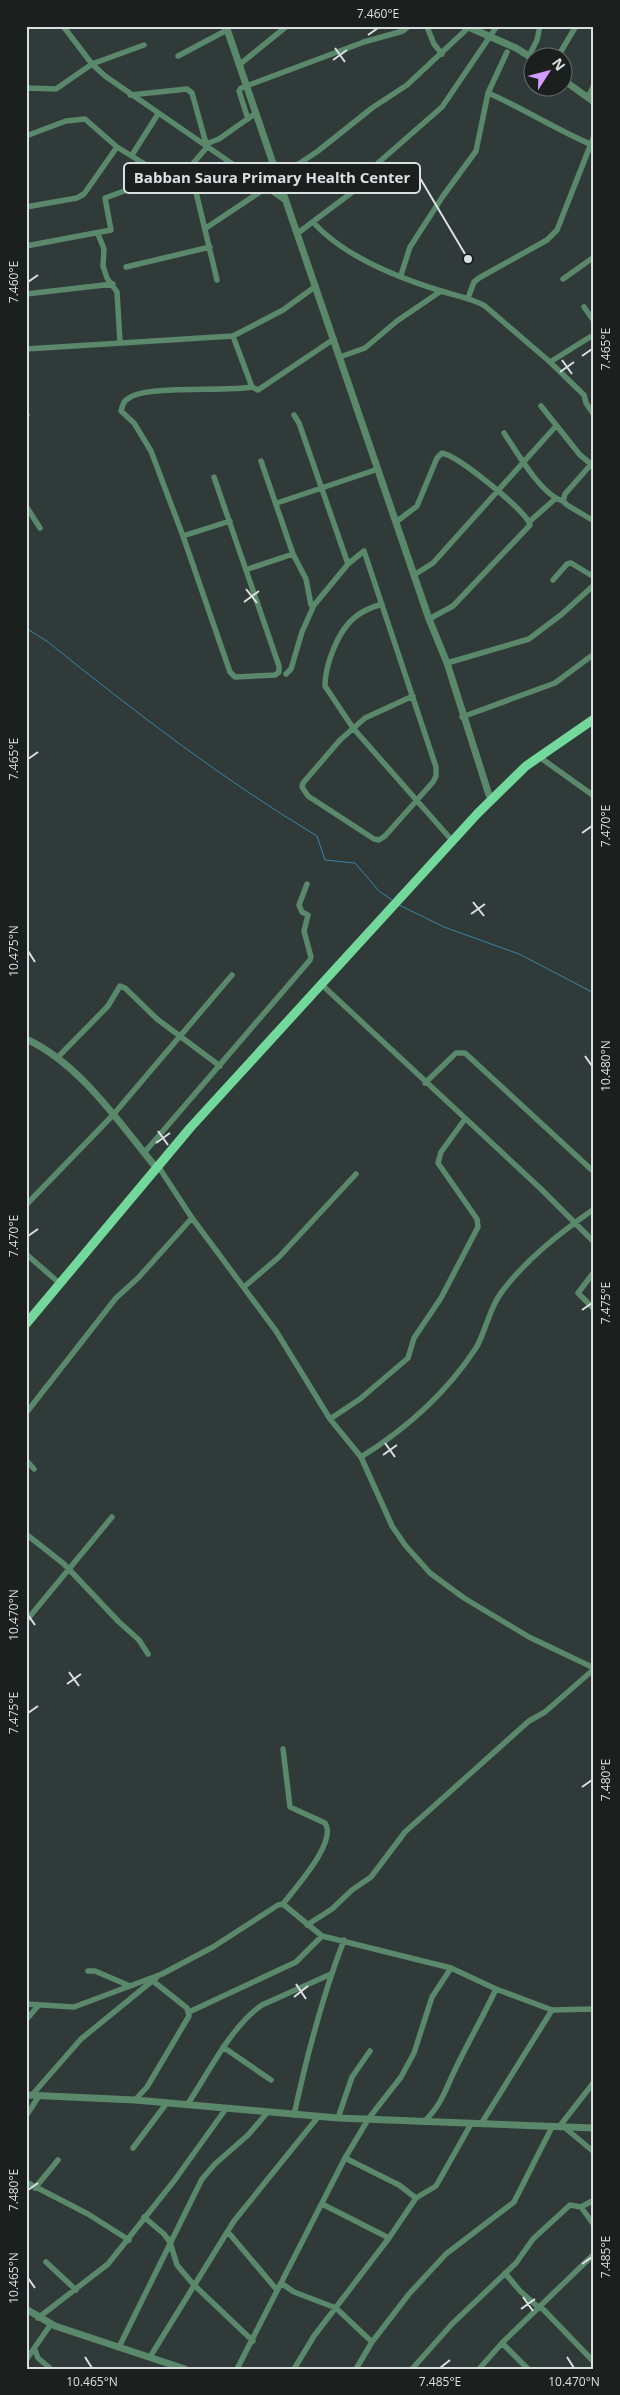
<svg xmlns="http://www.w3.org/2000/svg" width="620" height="2395" viewBox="0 0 620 2395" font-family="'Open Sans',sans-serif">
  <rect width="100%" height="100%" fill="#303a38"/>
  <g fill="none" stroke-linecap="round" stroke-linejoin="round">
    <path stroke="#3a85a9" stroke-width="1" d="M26 628 48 642C135 712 222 779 317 836L325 860 355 863 379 891 392 900
      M399 905 444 927 519 954 594 993"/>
    <path stroke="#5a886a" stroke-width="5.5" d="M63 26 92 64 105 76 286 201
      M427 27 434 44 442 54
      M178 56 227 30
      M529 56 537 40 540 26
      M557 58 576 26
      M239 65 287 26
      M26 88 56 89 92 64 144 45
      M488 93C523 108 555 129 590 144
      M130 95 187 89 192 93 207 147 190 167 217 280
      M588 97 594 85
      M248 119 239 91 241 88 364 42 403 31 409 26
      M26 136 66 121 85 119 117 147 164 176
      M206 144 219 139 256 113
      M132 155 158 114
      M279 177 318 151 372 108 407 85 469 27
      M26 207 77 198 84 194 117 147
      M313 222C343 256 399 278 441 291 456 296 471 298 485 306L550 362 584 395 586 403 594 415
      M206 228 266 188
      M298 233 359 187 378 163 442 107 497 26
      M98 234 104 249 103 266 107 278 117 292 120 342
      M26 246 111 230 105 198 190 167
      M126 267 210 247
      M401 275 410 247 443 196 476 151 488 93 507 52
      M563 279 594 257
      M26 294 113 284
      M468 298 474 282 479 278 547 240 557 230 594 136
      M584 307 594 321
      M233 336 252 387 258 390 334 339
      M26 349 233 336 283 310 316 286
      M340 357 365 348 397 321 441 291
      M550 362 590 337
      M541 406 580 455 591 464
      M26 414 27 415
      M294 415 299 423 348 564
      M504 433C516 451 542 496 563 501L567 505 594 521
      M261 461 293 554 306 579 311 605 315 604 348 564 364 551 436 767V776L433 782 385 836 379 840 374 839 308 796 302 787 303 783 340 740 365 718 413 696
      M214 477 279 666V672L275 675 235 677 230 672 183 536 151 451 134 423 121 411C123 405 123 401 129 398 146 385 226 392 252 387
      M563 501 565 494 594 461
      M277 503 378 469
      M26 506 40 528
      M396 522 417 506 437 458 442 453C460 457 519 506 529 522L530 525 453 606 429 619
      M529 522 555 499
      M183 536 230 521
      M248 569 293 554
      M414 575 433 563 556 426
      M553 580 567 564 571 563 594 577
      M382 604C372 607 362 611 354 618 338 631 325 665 325 686L353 728 449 837
      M447 663 529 639 562 614 594 585
      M286 674 291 669 302 632 314 605
      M462 717 555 683 594 654
      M538 756 594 796
      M321 984 541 1189 594 1242
      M58 1057 108 1006 120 986 125 988 157 1019 220 1066
      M425 1083 456 1053H465L594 1172
      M144 1153 310 960 311 957 304 931 308 915 302 912 299 905 307 884
      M158 1166 192 1218 276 1331 330 1419 361 1457 392 1526 405 1545 430 1573 464 1598 529 1637 594 1668
      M26 1205 113 1115 232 975
      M26 1254 57 1281
      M594 1272 578 1293 594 1309
      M244 1287 279 1257 356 1174
      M26 1413 116 1298 138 1278 192 1218
      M330 1419 360 1399 408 1358 414 1338 441 1298 478 1227 477 1219 438 1163 441 1152 465 1119
      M361 1457C406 1429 447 1392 476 1348 486 1331 489 1309 501 1293 526 1259 560 1233 594 1209
      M26 1460 34 1469
      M26 1534 64 1564 119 1622 139 1640 148 1654
      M26 1621 112 1517
      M283 1749 290 1807 325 1823C338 1842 294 1889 283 1904
      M307 1925 332 1909 352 1890 371 1877 405 1832 529 1721 545 1712 594 1669
      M88 1971H95L130 1986
      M26 2004 74 2007 162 1974 213 1947 278 1905 283 1904 322 1936 451 1968 496 1989 552 2010 594 2009
      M189 2012 296 1962 322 1936
      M26 2020 38 2006
      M223 2047 271 2080
      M32 2095 81 2039 157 1977
      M135 2100 147 2087 189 2016 187 2008 153 1981
      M187 2105C208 2074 231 2026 262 2005L331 1974
      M294 2115C307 2055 322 1997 344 1940
      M26 2116 39 2096
      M338 2118 352 2077 370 2051
      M425 2121C442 2103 444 2093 454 2072 467 2044 483 2017 496 1989
      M481 2124 552 2010
      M559 2127 594 2082
      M564 2127 594 2152
      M133 2148 166 2104
      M345 2158 399 2185 416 2198
      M26 2182 88 2214 129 2240
      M35 2188 58 2160
      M322 2204 389 2238
      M581 2207 594 2225
      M144 2217 164 2234 170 2242 177 2265 193 2284 253 2341
      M228 2232 277 2290
      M46 2262 76 2290
      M505 2273 520 2291 538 2307
      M281 2283 294 2292 336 2308 372 2342
      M540 2306 594 2362
      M38 2318 108 2264 174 2181 225 2110
      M502 2343 528 2369
      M119 2347 202 2179 215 2164 248 2135 267 2113
      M35 2350 38 2358 51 2369
      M150 2357 234 2221 318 2117
      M26 2360 51 2324
      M237 2369 345 2158 369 2118 401 2077 414 2053 432 1997 451 1968
      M294 2369 314 2336 389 2238 416 2198 436 2186 471 2124
      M356 2369 372 2342 409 2294 446 2254 514 2202 552 2127
      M412 2369 452 2324 516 2263 533 2239 570 2205 581 2207 594 2200
      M479 2369 502 2343 594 2254"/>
    <path stroke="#5a886a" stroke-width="7" d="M226 26 429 619 447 663 489 795
      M466 26 516 48 532 58
      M562 79 594 102
      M26 1039C79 1063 118 1121 154 1165
      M26 2095 135 2100 338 2118 594 2128
      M26 2309 55 2326 185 2369"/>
    <path stroke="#73d89b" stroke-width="9" d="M26 1324 190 1128 478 813 526 766 594 719"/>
  </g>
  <path fill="none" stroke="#dae0df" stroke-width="2" d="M368 35 378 28M335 48 345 62M333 60 347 50M28 282 38 275M582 356 592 349M562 360 572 374M560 372 574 362M246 589 257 603M244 602 259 591M28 759 38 752M582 833 592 826M473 902 484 916M471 914 485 904M28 951 35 962M585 1056 592 1066M158 1131 168 1145M156 1143 170 1133M28 1236 38 1229M582 1310 592 1303M385 1443 395 1457M383 1455 397 1445M28 1615 35 1625M69 1672 79 1686M67 1684 81 1674M28 1713 38 1706M582 1787 592 1780M296 1984 306 1999M294 1997 308 1986M28 2190 38 2183M582 2264 592 2257M28 2278 35 2288M523 2297 533 2311M521 2309 535 2299M85 2357 92 2368M567 2357 574 2368M440 2368 450 2360"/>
  <path fill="none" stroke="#dae0df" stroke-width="2" d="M468 259L420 178"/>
  <circle fill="#dae0df" stroke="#1b201f" stroke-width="2" cx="468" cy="259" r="5"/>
  <rect fill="#1b201f" stroke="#dae0df" stroke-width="2" x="124" y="163" width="296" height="30" rx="5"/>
  <g font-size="15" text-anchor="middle" font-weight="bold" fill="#dae0df">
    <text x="272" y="183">Babban Saura Primary Health Center</text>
  </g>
  <rect width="620" height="2395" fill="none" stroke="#1b201f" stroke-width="55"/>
  <g transform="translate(548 72) rotate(54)"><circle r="24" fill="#1b201f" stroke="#676d6c"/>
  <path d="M0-4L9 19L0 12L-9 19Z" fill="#d19dfe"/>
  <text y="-8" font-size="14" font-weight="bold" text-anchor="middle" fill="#dae0df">N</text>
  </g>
  <rect x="28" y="28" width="564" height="2340" fill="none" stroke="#dae0df" stroke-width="2"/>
  <g font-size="12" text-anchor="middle" fill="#dae0df">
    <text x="378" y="18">7.460°E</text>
    <text transform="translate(14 282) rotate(-90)" y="4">7.460°E</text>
    <text transform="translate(606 349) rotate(-90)" y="4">7.465°E</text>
    <text transform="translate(14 759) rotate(-90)" y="4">7.465°E</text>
    <text transform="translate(606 826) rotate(-90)" y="4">7.470°E</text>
    <text transform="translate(14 951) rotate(-90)" y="4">10.475°N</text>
    <text transform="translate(606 1066) rotate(-90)" y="4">10.480°N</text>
    <text transform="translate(14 1236) rotate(-90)" y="4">7.470°E</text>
    <text transform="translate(606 1303) rotate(-90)" y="4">7.475°E</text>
    <text transform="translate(14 1615) rotate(-90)" y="4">10.470°N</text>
    <text transform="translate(14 1713) rotate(-90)" y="4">7.475°E</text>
    <text transform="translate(606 1780) rotate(-90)" y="4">7.480°E</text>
    <text transform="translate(14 2190) rotate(-90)" y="4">7.480°E</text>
    <text transform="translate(606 2257) rotate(-90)" y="4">7.485°E</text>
    <text transform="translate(14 2278) rotate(-90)" y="4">10.465°N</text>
    <text x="92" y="2386">10.465°N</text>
    <text x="440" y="2386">7.485°E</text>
    <text x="574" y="2386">10.470°N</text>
  </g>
</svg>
